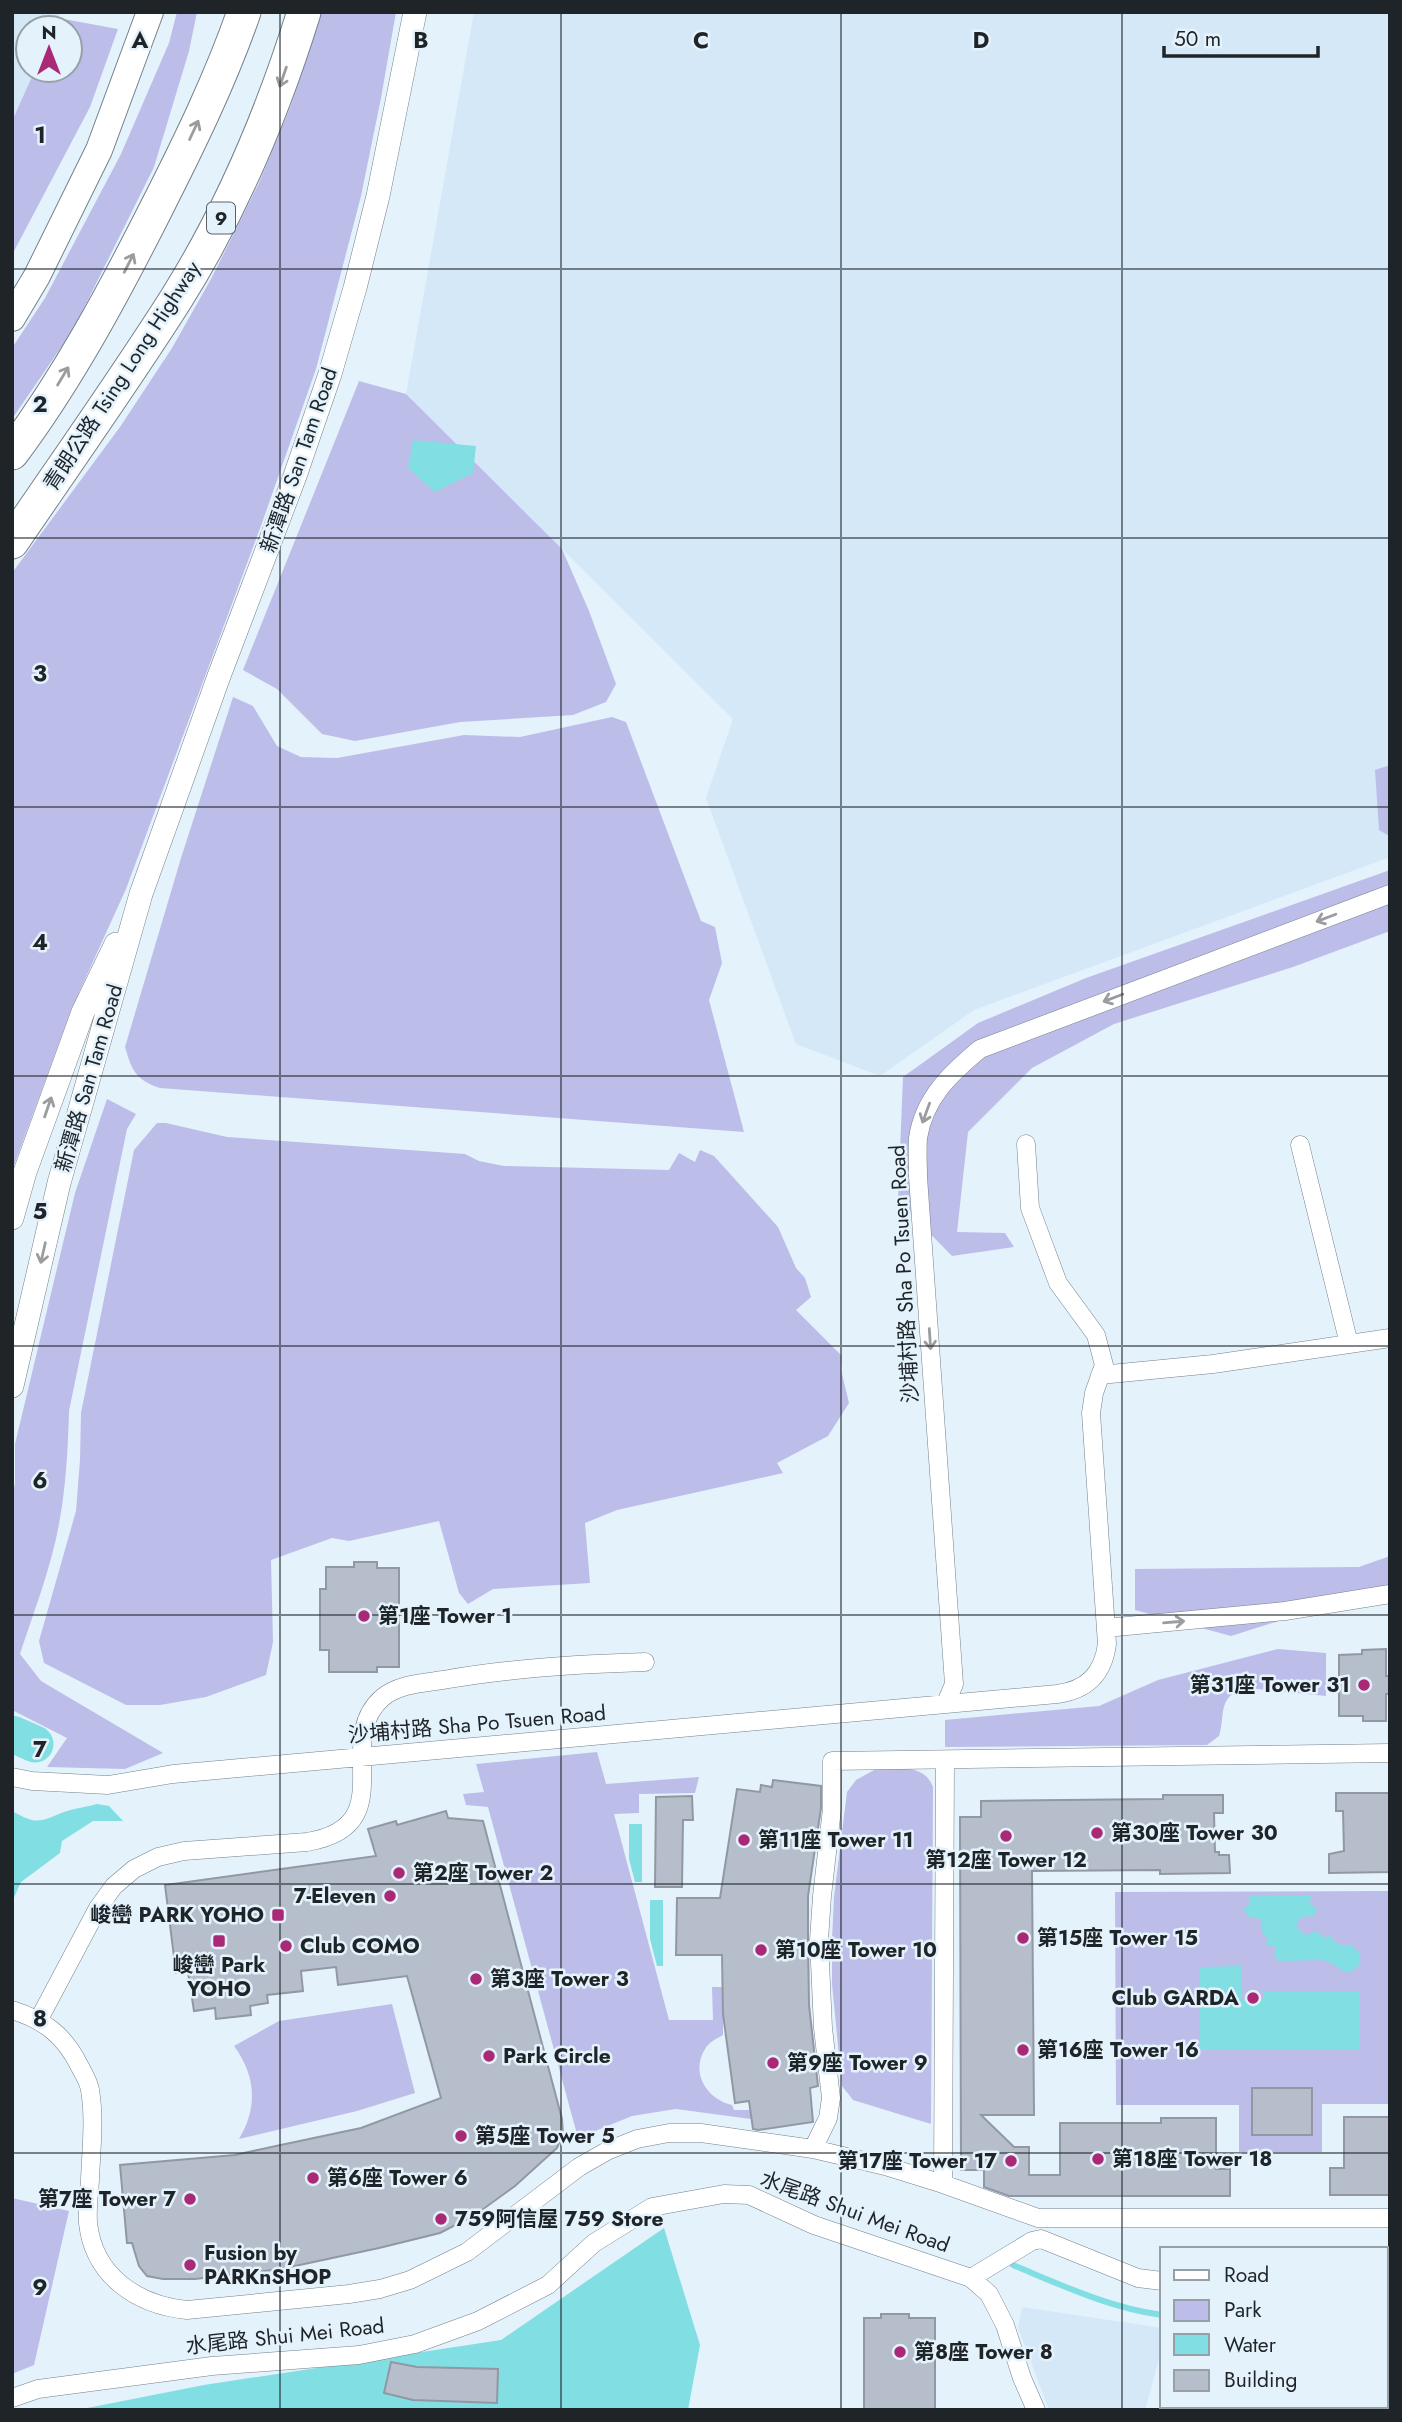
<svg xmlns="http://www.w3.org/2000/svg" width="1402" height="2422" viewBox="0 0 1402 2422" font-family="Jost,'Noto Sans TC',sans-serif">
  <rect width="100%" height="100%" fill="#e4f2fc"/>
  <path fill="#d4e8f8" d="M12 12H61L54 28H28V70H35L12 121Z
    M474 12H1390V857L974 1010 880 1076 796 1044 706 798 733 719 406 394Z
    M1022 2307 1162 2328V2348L1145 2410H1049L1018 2328Z"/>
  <path fill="#bdbdea" d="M177 12H197L189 51 154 167 73 330 12 419V348L45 298 121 154 169 43Z
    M321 12H396L381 98 361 196 316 369 262 523 126 889 71 1010 12 1171V573L120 427 172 348 211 279 258 185 291 105Z
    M58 18 118 29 90 107 12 255V121L35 70H70V28H54Z
    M359 381 406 394 562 549 589 611 616 684 606 702 573 715 460 722 355 741 322 734 277 689 243 670Z
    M233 697 253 706 277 746 301 757 337 758 464 735 520 737 612 717 626 722 701 921 715 927 722 963 709 1000 744 1132 160 1088C136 1080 132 1071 125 1047L181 858Z
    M1390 765V836H1389L1379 830 1375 770Z
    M1390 870V931L1293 967 1114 1024 1032 1068 968 1132 957 1232 1005 1233 1014 1247 952 1256 898 1201 903 1077 978 1023 1086 978Z
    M107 1099 136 1114 127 1129 69 1411C68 1448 66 1487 59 1524 51 1568 34 1611 20 1654L41 1681 163 1753 125 1769 47 1767 67 1738 12 1710V1496L15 1484V1444L75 1193Z
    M157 1123H166L227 1137 465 1154 479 1161 504 1166 669 1170 679 1153 695 1162 700 1150 714 1156 778 1227 796 1268 805 1278 811 1297 796 1310 842 1356 841 1370 849 1403 828 1436 777 1463 783 1473 617 1510 585 1523 590 1583 493 1589 468 1604 459 1593 439 1521 349 1541 332 1538 271 1560 273 1642 266 1675 206 1697 160 1705H126L44 1663 39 1641 76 1511 80 1460 81 1413 134 1150Z
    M1390 1556V1586L1231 1636 1135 1610V1569L1359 1567Z
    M1278 1649 1326 1653V1696L1248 1688C1216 1695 1226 1714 1219 1736L1207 1745 945 1747V1720L1099 1706 1158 1680Z
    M597 1752 606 1784 699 1777 695 1793 639 1794V1813L614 1814 669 2020H713L712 1987H723V2035C716 2039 709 2042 705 2049 690 2073 707 2099 732 2105L734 2110H756L758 2120 676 2109 632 2116 578 2138 488 1807 466 1805 463 1794 484 1792 476 1764Z
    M876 1769C897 1769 924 1763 933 1787L931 2124 853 2100 842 2086 832 1984V1940L834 1897 847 1792 856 1780Z
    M1390 1891V2104H1322V2152H1239V2105H1116L1115 1892Z
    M392 2004 415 2093 357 2111 239 2139C258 2107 256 2076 234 2046L279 2021Z
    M12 2198 69 2211 34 2365 12 2374Z"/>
  <path fill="#81dee2" d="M413 440 476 446 473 473 435 492 408 468Z
    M97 1804 109 1806 123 1821H93L62 1841 60 1853 21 1882 12 1902V1811C37 1825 39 1822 64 1812 75 1808 87 1807 97 1804Z
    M629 1824H642V1882H635L629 1859Z
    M1249 1896H1311L1310 1903 1318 1910 1312 1917 1308 1916 1299 1919 1297 1923 1299 1931 1307 1935 1315 1931 1326 1938 1331 1935C1333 1947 1343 1944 1352 1946L1360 1953C1362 1965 1356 1972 1344 1972L1333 1964 1322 1960 1278 1961 1274 1954 1276 1947 1266 1945 1267 1938 1262 1931V1920L1254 1917 1250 1918 1243 1909 1249 1905Z
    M650 1900H663V1966H657L650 1939Z
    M1241 1966V2000H1263L1264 1991H1360V2050H1200V1967Z
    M664 2228 700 2345 688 2410H77L204 2385 501 2340Z"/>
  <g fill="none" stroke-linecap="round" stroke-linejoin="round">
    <path stroke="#81dee2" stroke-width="6" d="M1013 2265C1061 2285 1110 2308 1162 2315
      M1386 2310H1390"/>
    <path stroke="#81dee2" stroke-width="37" d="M12 1734 35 1744"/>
  </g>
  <path fill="#b7becb" stroke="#9198a4" stroke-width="2" d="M354 1562H377V1568H399V1667H377V1672H329V1650H320V1589H326V1567H354Z
    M1386 1649V1676H1390V1694H1386V1721H1363V1716H1339V1655L1362 1654V1650Z
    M773 1780 821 1786V1808L808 1896V1939L809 2005 818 2086 810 2088 813 2122 758 2130 753 2129 749 2101 735 2103 723 2014 722 1955H676L677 1898H720L737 1789 760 1792 761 1785 772 1787Z
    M1336 1793H1390V1872L1329 1873V1854L1344 1851 1343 1811H1336Z
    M1163 1795H1223V1813H1214L1215 1852H1219V1855H1229L1230 1873 1160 1874V1870L1032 1871 1034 2115H981L1014 2147H1029V2175H1060V2123H1161V2118H1216V2169H1230V2196H1009L984 2187V2170H961L960 1817H981V1801L1163 1799Z
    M692 1796 693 1820H683L682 1887H655L656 1797Z
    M446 1811 448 1818 483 1821 562 2119 563 2134 557 2148 515 2186 475 2215 440 2233 379 2248 281 2269 195 2279H163L147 2276 139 2266 132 2243H127L120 2165 235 2155 276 2146 361 2128 441 2098 407 1976 338 1985 336 1967 301 1971 303 1991 267 1995 268 2003 250 2006 251 2015 216 2019 215 2008 194 2011 188 1972 176 1973 165 1885 376 1856 368 1829 396 1821 397 1825Z
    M1252 2088H1312V2135H1252Z
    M1344 2117H1390V2195H1330V2168H1344Z
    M881 2314H909V2318H935V2410H864V2318H881Z
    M391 2362 417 2367 498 2369 497 2403 413 2400 384 2393Z"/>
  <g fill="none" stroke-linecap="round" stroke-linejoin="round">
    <defs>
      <path id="minor" d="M1300 1145 1349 1344
        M1100 1375 1213 1364 1390 1338
        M1106 1628 1285 1611 1390 1594
        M946 1703 954 1684 918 1177C918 1164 917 1150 918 1138 924 1098 951 1073 980 1049L1390 894
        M12 1777 32 1781 108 1785 173 1774 1057 1694C1087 1690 1103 1674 1107 1644L1091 1413 1094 1393 1104 1365 1096 1335 1058 1283 1030 1208 1026 1144
        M12 2010C44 2020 64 2035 79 2065 83 2073 89 2082 90 2090 95 2119 91 2151 90 2180 89 2194 87 2209 88 2223 94 2277 138 2305 187 2310L349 2294 380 2289 410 2280 467 2252 579 2167 607 2151 637 2139 669 2133H701L813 2149 885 2166 943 2184 1038 2218H1390
        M39 2019 98 1908 114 1886 134 1869 158 1857 184 1851 307 1842C404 1826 332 1742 382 1698 398 1684 423 1683 443 1680 510 1668 577 1664 645 1662
        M813 2149 828 2118 831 2098 823 2028 819 1940 822 1896 832 1809V1761L1390 1753
        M943 2184 945 1760
        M1386 2266 1390 2265
        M971 2278 1032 2241 1041 2239 1138 2278 1162 2281
        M12 2398 38 2389 212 2366 359 2355 415 2344 478 2321 548 2285 594 2243 652 2207 724 2194 749 2195 814 2225 971 2278 989 2294 1005 2325 1022 2378 1036 2410"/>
      <path id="tertiary" d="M12 1218 25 1172 83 1012 116 944
        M12 1386 59 1183 141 894 219 676 295 476 330 374 355 288 378 196 415 12"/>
      <path id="secondary" d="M12 318 37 276 99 150 150 12"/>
      <path id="motorway" d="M12 453C68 378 113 294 155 211 188 146 220 81 244 12
        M12 542C67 461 124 381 176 299 232 210 273 112 304 12"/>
    </defs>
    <use href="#minor" stroke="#74808a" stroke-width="19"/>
    <use href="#tertiary" stroke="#74808a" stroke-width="24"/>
    <use href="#secondary" stroke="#74808a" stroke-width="28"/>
    <use href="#motorway" stroke="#74808a" stroke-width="35"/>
    <use href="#minor" stroke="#fff" stroke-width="18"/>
    <use href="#tertiary" stroke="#fff" stroke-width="23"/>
    <use href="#secondary" stroke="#fff" stroke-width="26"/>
    <use href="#motorway" stroke="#fff" stroke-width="33"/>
  </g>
  <defs><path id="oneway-shaft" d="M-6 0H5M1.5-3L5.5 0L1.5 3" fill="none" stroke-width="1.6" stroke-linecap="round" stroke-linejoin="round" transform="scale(1.75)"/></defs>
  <g stroke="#9a9c9e">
    <use href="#oneway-shaft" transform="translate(283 77) rotate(109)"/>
    <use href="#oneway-shaft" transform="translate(194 130) rotate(-65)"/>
    <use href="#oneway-shaft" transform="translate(129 263) rotate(-63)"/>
    <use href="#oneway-shaft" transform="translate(63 376) rotate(-59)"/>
    <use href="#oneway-shaft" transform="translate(1326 918) rotate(159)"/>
    <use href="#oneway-shaft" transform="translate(1113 998) rotate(159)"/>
    <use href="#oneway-shaft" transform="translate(48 1107) rotate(-71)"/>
    <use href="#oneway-shaft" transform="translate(926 1113) rotate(110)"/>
    <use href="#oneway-shaft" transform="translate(43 1253) rotate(103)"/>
    <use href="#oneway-shaft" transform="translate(930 1339) rotate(86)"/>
    <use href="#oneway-shaft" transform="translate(1174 1622) rotate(-5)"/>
  </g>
  <path fill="none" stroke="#1f2428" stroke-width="2" stroke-opacity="0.55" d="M280 12V2410M561 12V2410M841 12V2410M1122 12V2410M12 269H1390M12 538H1390M12 807H1390M12 1076H1390M12 1346H1390M12 1615H1390M12 1884H1390M12 2153H1390"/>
  <g fill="#aa2977" stroke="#e4f2fc" stroke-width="2.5">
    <circle cx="364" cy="1616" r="7"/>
    <circle cx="1364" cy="1685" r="7"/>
    <circle cx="1097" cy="1833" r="7"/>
    <circle cx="1006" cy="1836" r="7"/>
    <circle cx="744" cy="1840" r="7"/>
    <circle cx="399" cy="1873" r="7"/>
    <circle cx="390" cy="1896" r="7"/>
    <rect x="271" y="1908" width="14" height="14" rx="3.5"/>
    <circle cx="1023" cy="1938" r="7"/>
    <rect x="212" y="1934" width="14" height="14" rx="3.5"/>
    <circle cx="286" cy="1946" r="7"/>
    <circle cx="761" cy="1950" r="7"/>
    <circle cx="476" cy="1979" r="7"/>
    <circle cx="1253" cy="1998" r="7"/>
    <circle cx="1023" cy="2050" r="7"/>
    <circle cx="489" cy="2056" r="7"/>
    <circle cx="773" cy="2063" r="7"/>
    <circle cx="461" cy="2136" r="7"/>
    <circle cx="1098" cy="2159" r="7"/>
    <circle cx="1011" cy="2161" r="7"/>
    <circle cx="313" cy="2178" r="7"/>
    <circle cx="190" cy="2199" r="7"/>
    <circle cx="441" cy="2219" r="7"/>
    <circle cx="190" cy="2265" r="7"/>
    <circle cx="900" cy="2352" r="7"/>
  </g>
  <g text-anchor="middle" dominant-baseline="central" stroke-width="5" stroke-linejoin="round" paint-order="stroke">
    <rect fill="#e4f2fc" stroke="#5a6268" stroke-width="2" x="207" y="202.5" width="28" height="31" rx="5"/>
    <g font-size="19" font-weight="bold" fill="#1f2428">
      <text x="221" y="218">9</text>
    </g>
    <g font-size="21" fill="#1f2428" stroke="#e4f2fc">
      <text transform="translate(122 376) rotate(-57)">青朗公路 Tsing Long Highway</text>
      <text transform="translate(299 460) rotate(-71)">新潭路 San Tam Road</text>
      <text transform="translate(89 1078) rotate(-74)">新潭路 San Tam Road</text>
      <text transform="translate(904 1274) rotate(-93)">沙埔村路 Sha Po Tsuen Road</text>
      <text transform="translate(477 1724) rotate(-5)">沙埔村路 Sha Po Tsuen Road</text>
      <text transform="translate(855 2212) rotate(20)">水尾路 Shui Mei Road</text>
      <text transform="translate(285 2336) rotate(-6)">水尾路 Shui Mei Road</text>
    </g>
    <g font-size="21" font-weight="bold" fill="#1f2428" stroke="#e4f2fc" text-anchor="start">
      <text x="378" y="1616">第1座 Tower 1</text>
      <text x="1350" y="1685" text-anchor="end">第31座 Tower 31</text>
      <text x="1111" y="1833">第30座 Tower 30</text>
      <text x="758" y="1840">第11座 Tower 11</text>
      <text x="1006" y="1860" text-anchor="middle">第12座 Tower 12</text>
      <text x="413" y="1873">第2座 Tower 2</text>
      <text x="376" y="1896" text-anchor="end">7-Eleven</text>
      <text x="264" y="1915" text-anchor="end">峻巒 PARK YOHO</text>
      <text x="1037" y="1938">第15座 Tower 15</text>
      <text x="300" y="1946">Club COMO</text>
      <text x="775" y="1950">第10座 Tower 10</text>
      <text x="219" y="1965" text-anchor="middle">峻巒 Park<tspan x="219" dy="24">YOHO</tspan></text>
      <text x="490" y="1979">第3座 Tower 3</text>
      <text x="1239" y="1998" text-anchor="end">Club GARDA</text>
      <text x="1037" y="2050">第16座 Tower 16</text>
      <text x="503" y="2056">Park Circle</text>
      <text x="787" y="2063">第9座 Tower 9</text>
      <text x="475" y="2136">第5座 Tower 5</text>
      <text x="1112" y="2159">第18座 Tower 18</text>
      <text x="997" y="2161" text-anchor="end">第17座 Tower 17</text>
      <text x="327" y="2178">第6座 Tower 6</text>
      <text x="176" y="2199" text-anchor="end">第7座 Tower 7</text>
      <text x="455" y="2219">759阿信屋 759 Store</text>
      <text x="204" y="2253">Fusion by<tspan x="204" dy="24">PARKnSHOP</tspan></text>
      <text x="914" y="2352">第8座 Tower 8</text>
    </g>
  </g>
  <g font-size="23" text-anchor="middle" font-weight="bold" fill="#1f2428" stroke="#e4f2fc" stroke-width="5" stroke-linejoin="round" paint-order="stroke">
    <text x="140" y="48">A</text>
    <text x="421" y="48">B</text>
    <text x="701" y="48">C</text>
    <text x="981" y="48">D</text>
    <text x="40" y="143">1</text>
    <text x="40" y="412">2</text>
    <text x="40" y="681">3</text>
    <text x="40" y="950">4</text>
    <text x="40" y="1219">5</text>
    <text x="40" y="1488">6</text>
    <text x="40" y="1757">7</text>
    <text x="40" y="2026">8</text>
    <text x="40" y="2295">9</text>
  </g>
  <rect width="1402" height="2422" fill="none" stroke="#1f2428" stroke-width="28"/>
  <rect x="1160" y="2247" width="228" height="161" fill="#e4f2fc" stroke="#95a0a7" stroke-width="2"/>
  <rect x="1174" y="2270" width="35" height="10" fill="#ffffff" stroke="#95a0a7" stroke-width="2"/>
  <text x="1224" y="2282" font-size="21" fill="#1f2428">Road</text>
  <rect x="1174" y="2300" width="35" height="21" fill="#bdbdea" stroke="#95a0a7" stroke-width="2"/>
  <text x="1224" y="2317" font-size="21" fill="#1f2428">Park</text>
  <rect x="1174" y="2334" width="35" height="21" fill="#81dee2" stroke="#95a0a7" stroke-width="2"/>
  <text x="1224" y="2352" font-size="21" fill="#1f2428">Water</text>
  <rect x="1174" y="2370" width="35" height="21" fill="#b7becb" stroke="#95a0a7" stroke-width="2"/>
  <text x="1224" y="2387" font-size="21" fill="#1f2428">Building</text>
  <g transform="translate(49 49)"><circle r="33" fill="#e4f2fc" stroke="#95a0a7" stroke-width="2"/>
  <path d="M0-5L12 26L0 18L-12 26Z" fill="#aa2977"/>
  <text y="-10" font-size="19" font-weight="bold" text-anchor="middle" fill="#1f2428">N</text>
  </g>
  <path d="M1164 46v10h154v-10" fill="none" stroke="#1f2428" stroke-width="3.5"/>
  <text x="1174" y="46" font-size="21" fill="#1f2428" stroke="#e4f2fc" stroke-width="5" paint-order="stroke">50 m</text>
</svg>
